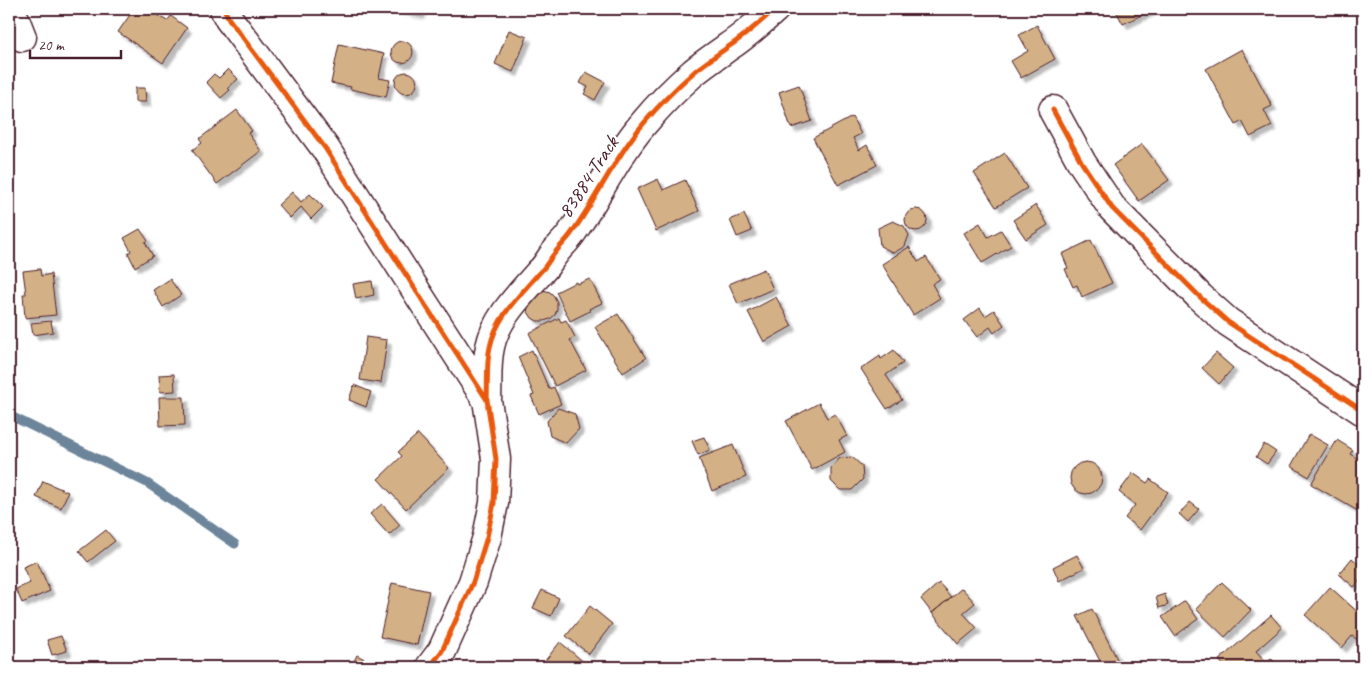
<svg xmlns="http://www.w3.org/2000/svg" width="1372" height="676" viewBox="0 0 1372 676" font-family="Caveat,sans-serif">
  <defs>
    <filter id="shadow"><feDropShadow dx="4.5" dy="4.5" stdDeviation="1" flood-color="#0004"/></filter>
  </defs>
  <rect width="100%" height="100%" fill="#fff"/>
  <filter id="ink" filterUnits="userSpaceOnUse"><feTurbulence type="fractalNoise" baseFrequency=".02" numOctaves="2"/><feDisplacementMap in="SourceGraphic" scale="10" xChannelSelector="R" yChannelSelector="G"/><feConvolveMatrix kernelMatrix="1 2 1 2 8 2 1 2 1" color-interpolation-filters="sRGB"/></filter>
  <g filter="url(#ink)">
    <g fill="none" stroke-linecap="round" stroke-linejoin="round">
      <path stroke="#6d859b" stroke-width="9" d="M9 415 147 483 235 544"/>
    </g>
    <path fill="#d3b085" stroke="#4a1f2b" filter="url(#shadow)" d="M134 9H142L151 15 153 12 167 21 171 16 187 28 163 63 118 32Z
      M397 9H421L420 15Z
      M1115 9H1154L1123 24Z
      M1037 25 1055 59 1021 78 1011 61 1028 51 1019 35Z
      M509 30 527 37 513 72 495 64Z
      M391 52a11 11 0 1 1 22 0a11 11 0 1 1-22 0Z
      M339 44 384 54 379 78 390 80 386 97 350 89 351 87 331 83Z
      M1242 49 1272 106 1264 110 1272 126 1250 137 1242 121 1236 125 1206 69Z
      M228 69 238 79 228 88 230 90 221 98 206 82 214 74 219 78Z
      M395 83a11 11 0 1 1 22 0a11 11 0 1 1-22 0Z
      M586 72 605 82 595 100 584 94 588 87 580 83Z
      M799 85 812 121 791 128 779 92Z
      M135 88H145L146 102H135Z
      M237 110 252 131 248 133 261 151 217 184 192 150 202 143 199 139Z
      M852 117 861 134 853 138 859 150 867 145 877 165 838 185 813 138Z
      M1142 144 1169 180 1139 201 1113 165Z
      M1005 153 1027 188 996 207 974 173Z
      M658 179 663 190 685 180 699 211 656 231 637 189Z
      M292 192 301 202 310 194 323 207 311 219 301 207 290 218 278 205Z
      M1036 205 1048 225 1026 239 1013 220Z
      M905 220a11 11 0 1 1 22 0a11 11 0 1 1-22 0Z
      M744 214 752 231 737 237 730 220Z
      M893 221 904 226 909 235 905 246 894 253 880 246 878 228Z
      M980 223 988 237 1001 230 1011 246 982 263 964 233Z
      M140 229 148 241 145 242 153 256 135 267 128 253 131 251 124 238Z
      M1091 240 1112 283 1082 297 1077 285 1073 287 1065 269 1068 268 1062 254Z
      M909 247 918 262 926 257 940 279 932 284 940 298 913 315 882 264Z
      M40 269 41 276 51 274 56 315 25 318 23 294H26L23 271Z
      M764 269 773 289 738 304 729 284Z
      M170 279 181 295 163 307 153 290Z
      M590 279 602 303 589 309 590 311 570 321 556 292 576 282 577 284Z
      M372 281 374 295 356 299 353 284Z
      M543 290 550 292 554 296 557 302V309L555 315 550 319 544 321H537L532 318 528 312 526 306 537 291Z
      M776 297 792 326 764 342 748 312Z
      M980 308 985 316 994 310 1004 325 994 333 990 327 977 337 964 320Z
      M618 314 646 358 623 373 595 327Z
      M559 318 561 322 566 320 575 337 570 340 586 370 555 386 529 333Z
      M51 321 53 332 33 335 31 323Z
      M366 337 387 340 381 383 360 380Z
      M532 350 549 389 554 387 561 404 539 414 531 396 534 395 518 357Z
      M894 350 903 363 886 375 902 400 887 409 861 369 880 356 881 359Z
      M1216 353 1233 368 1219 384 1202 368Z
      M174 374 175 391 160 392 159 375Z
      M354 385 371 392 366 407 349 400Z
      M159 397H184L185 425 160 426Z
      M819 403 827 418 835 414 847 436 839 440 845 452 812 470 786 421Z
      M558 408 575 414 579 429 566 443 550 436 547 421Z
      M418 434 449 468 406 509 378 479 402 456 398 452Z
      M1309 434 1328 445 1309 477 1291 466Z
      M704 437 710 450 698 455 692 441Z
      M1337 440 1353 450 1350 454 1363 462V514L1311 484Z
      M1264 444 1276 452 1267 464 1256 457Z
      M733 445 746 477 712 491 699 458Z
      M852 457 862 466 863 479 852 490H840L831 481V468L840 458Z
      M1070 478a16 16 0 1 1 32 0a16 16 0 1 1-32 0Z
      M1133 473 1147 483 1150 479 1168 492 1140 530 1125 518 1135 505 1119 492Z
      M43 481 68 492 61 508 36 497Z
      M1190 502 1199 509 1188 522 1179 514Z
      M382 504 400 525 389 535 370 514Z
      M106 530 115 541 88 562 79 551Z
      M1077 555 1084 568 1059 581 1053 567Z
      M1352 558 1363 568V577L1354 587 1339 574Z
      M37 561 50 591 22 603 16 589 30 583 23 567Z
      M1222 582 1251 610 1225 637 1196 609Z
      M392 583 429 591 417 645 380 637Z
      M939 583 951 597 932 613 921 599Z
      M1330 587 1363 617V634L1358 640 1352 636 1342 648 1305 615Z
      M962 588 975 603 963 613 977 628 958 644 932 613Z
      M542 590 559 598 551 616 533 608Z
      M1165 594 1168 605 1159 608 1156 597Z
      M1185 601 1198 619 1175 636 1162 617Z
      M590 606 612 624 589 654 566 636Z
      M1092 609 1121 667H1103L1077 616Z
      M1271 615 1282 628 1256 651 1266 662 1271 658 1278 667H1225L1219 660Z
      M61 636 67 651 52 655 47 640Z
      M560 642 586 664 583 667H540Z
      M357 655 372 663 369 667H351Z"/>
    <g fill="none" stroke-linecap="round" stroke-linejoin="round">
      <defs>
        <path id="street" d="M9 9 15 19 22 37
          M224 9 229 19 325 148 424 303 487 400 496 459 494 503 487 537 473 582 442 651 430 667
          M1053 110 1082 163 1112 208 1200 297 1228 322 1363 411
          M487 400C488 382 486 364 490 347 496 317 521 294 540 272 546 267 549 260 554 254 559 247 566 241 571 234 597 198 615 157 644 123 659 105 677 87 694 72 705 63 717 55 728 47 745 36 760 22 775 9"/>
      </defs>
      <use href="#street" stroke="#4a1f2b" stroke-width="31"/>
      <use href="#street" stroke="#fff" stroke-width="28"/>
      <defs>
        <path id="cycleway" d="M224 9 229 19 325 148 424 303 487 400 496 459 494 503 487 537 473 582 442 651 430 667
          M1053 110 1082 163 1112 208 1200 297 1228 322 1363 411
          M487 400C488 382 486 364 490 347 496 317 521 294 540 272 546 267 549 260 554 254 559 247 566 241 571 234 597 198 615 157 644 123 659 105 677 87 694 72 705 63 717 55 728 47 745 36 760 22 775 9"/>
      </defs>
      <use href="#cycleway" stroke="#fff" stroke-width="8"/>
      <use href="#cycleway" stroke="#e8590c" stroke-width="5"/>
    </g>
  </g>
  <g text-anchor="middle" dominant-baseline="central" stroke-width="5" stroke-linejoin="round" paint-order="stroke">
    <g font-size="21" fill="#4a1f2b" stroke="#fff">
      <text transform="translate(588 177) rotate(-57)">83884 Track</text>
    </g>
  </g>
  <rect width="1372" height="676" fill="none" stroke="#fff" stroke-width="30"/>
  <rect x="15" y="15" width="1342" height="646" fill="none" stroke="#4a1f2b" stroke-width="2" filter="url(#ink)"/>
  <path d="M30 50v8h91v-8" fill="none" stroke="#4a1f2b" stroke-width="2.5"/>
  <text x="38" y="50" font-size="15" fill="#4a1f2b" stroke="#ffffff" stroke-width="4" paint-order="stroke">20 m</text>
</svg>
